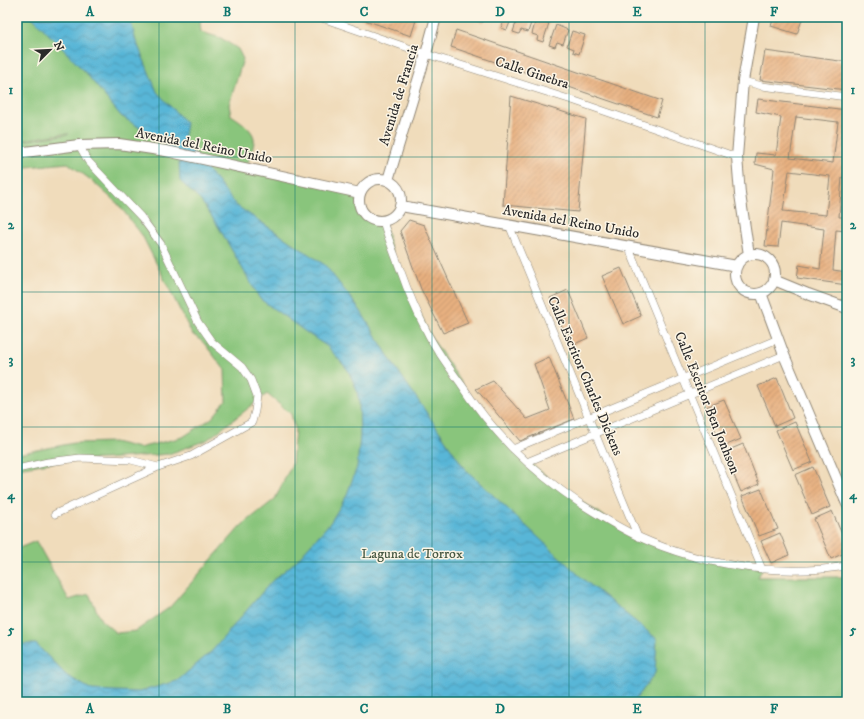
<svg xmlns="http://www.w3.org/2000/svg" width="864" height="719" viewBox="0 0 864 719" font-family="'IM FELL DW Pica',serif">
  <defs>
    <pattern id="water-waves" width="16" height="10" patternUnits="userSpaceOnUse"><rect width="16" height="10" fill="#59b6d7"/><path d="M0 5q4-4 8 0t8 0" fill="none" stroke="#4a94af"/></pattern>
    <pattern id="building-hatch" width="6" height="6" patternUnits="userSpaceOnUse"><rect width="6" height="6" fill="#e8b080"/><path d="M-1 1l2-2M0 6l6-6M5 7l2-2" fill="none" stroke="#bc8f69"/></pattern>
  </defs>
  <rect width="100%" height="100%" fill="#fcf5e5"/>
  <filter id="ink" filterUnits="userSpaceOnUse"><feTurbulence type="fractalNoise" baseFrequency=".025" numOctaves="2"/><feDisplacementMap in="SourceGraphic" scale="8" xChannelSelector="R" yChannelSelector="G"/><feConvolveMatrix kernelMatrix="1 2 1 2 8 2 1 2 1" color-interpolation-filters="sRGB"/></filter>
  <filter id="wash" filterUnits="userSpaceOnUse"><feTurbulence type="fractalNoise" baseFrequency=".012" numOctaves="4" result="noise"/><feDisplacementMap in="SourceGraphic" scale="16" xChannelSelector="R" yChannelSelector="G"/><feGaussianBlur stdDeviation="0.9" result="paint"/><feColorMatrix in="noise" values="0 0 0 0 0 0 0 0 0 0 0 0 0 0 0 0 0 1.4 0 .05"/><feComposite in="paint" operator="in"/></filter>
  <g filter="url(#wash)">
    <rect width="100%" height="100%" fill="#f0dcbb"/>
    <path fill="#89c57b" stroke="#5a7853" d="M17 17H202L200 23 201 32 221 38 238 49 243 59 229 105 231 115C239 120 256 131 254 142 253 150 249 159 247 166L359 193C359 211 369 217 385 223L393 257 431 337 475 403 512 448 561 488 636 537 707 560 763 568 758 577H847V702H17V549L36 541 69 600 89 594 101 620 116 633 136 631 170 607 241 526 275 499 292 464 295 429 291 414 267 394 207 440 169 454 105 459 68 460 17 468V454L74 443 114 442 139 448 183 437 212 418 226 401 225 370 203 342 192 334 142 235 118 204 91 180 68 163 17 168V142L69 134H61L17 141Z"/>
    <path fill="url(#water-waves)" stroke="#427081" d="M31 17H130L135 38 157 92 186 123 183 140 237 206 325 265 360 310 392 362 465 469 583 579 657 639 655 673 634 702H17V644H36L66 675 92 690 139 692 177 681 212 651 271 582 294 563 330 523 346 497 357 467 360 436 359 401 356 388 348 370 328 347 310 335 260 299 218 226 201 201 180 181 179 162 161 141 121 116 85 72 34 19Z"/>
    <g id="blocks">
      <path fill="url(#building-hatch)" fill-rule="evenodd" d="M360 17H417L411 36 359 18Z
        M478 17H485L483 22 477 20Z
        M495 17H512L507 30 501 28 504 20Z
        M518 17H533L528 32 521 30 519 34 513 32Z
        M774 17H803L797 34 771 26Z
        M536 19 549 23 543 42 537 40 538 36 532 34Z
        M556 25 568 30 563 44 557 42 555 47 549 45Z
        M456 30 662 101 657 117 451 47Z
        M572 31 585 35 579 54 573 52 574 49 567 46Z
        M765 51 847 62V90L760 80Z
        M511 96 586 119 578 212 503 205Z
        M758 99 847 110V146L845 165H847V178L842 177 839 217H847V231L836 230 833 270 847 272V285L797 278 799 265 820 269 824 229 781 223 778 247 765 246 774 169 755 164 756 153 776 155 781 117 756 112ZM796 117 838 122 833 163 790 158ZM789 171 830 176 826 215 783 211Z
        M409 220 424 225 468 323 443 333 421 289 400 231Z
        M621 268 641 316 623 324 602 276Z
        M568 290 588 338 570 346 550 298Z
        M549 357 574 419 520 441 476 389 493 381 527 419 550 410 534 364Z
        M777 378 793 418 775 426 758 386Z
        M724 400 741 439 722 447 706 407Z
        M795 422 812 462 793 470 776 430Z
        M743 444 759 484 741 492 724 452Z
        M813 467 830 507 812 515 795 475Z
        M761 489 778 529 759 536 742 496Z
        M832 511 847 546V552L831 559 814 519Z
        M780 533 789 555 771 563 761 541Z"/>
    </g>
  </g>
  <g filter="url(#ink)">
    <use href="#blocks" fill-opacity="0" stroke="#8e8473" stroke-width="1"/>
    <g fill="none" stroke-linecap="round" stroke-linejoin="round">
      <defs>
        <path id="street" d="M319 17 426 54 575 101 737 157
          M580 17 587 19
          M743 81 762 86 847 97
          M383 221C388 238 394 253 400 269 408 292 418 315 429 336 438 353 450 369 461 384 476 407 493 428 512 448 533 469 557 488 581 504 600 516 619 528 639 537 703 566 778 577 847 566
          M509 225 638 537
          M628 246 762 569
          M513 449 778 339
          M527 462 784 355
          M17 469 48 462 80 458 131 460 158 467
          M55 514 158 467 191 456 252 422 255 411 257 396 251 380 242 367 212 342 198 322 161 244 141 217 88 161 79 145"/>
        <path id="secondary" d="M17 153 79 145 119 144 166 151 360 193
          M359 200a21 21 0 1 1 42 0a21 21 0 1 1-42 0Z
          M388 180 426 54 436 17
          M401 206 737 266
          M735 274a20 20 0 1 1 40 0a20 20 0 1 1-40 0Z
          M749 255 740 194 737 157 743 81 754 17
          M774 280 808 294 847 308
          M761 293 784 355 847 504"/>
      </defs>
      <use href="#street" stroke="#8e8473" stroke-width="8"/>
      <use href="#secondary" stroke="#8e8473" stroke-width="12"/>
      <use href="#street" stroke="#fff" stroke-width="7"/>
      <use href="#secondary" stroke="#fff" stroke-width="10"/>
    </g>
  </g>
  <path fill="none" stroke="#0f766e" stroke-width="1" stroke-opacity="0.55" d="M159 17V702M295 17V702M432 17V702M569 17V702M705 17V702M17 157H847M17 292H847M17 427H847M17 562H847"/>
  <g text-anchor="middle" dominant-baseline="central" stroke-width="3" stroke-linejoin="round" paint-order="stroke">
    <g font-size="14" fill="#2b2b2b" stroke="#fcf5e5">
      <text transform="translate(532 73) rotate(18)">Calle Ginebra</text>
      <text transform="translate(399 95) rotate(-73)">Avenida de Francia</text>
      <text transform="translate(204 146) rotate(11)">Avenida del Reino Unido</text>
      <text transform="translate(571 222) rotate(10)">Avenida del Reino Unido</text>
      <text transform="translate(585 376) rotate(67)">Calle Escritor Charles Dickens</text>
      <text transform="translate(707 403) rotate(68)">Calle Escritor Ben Jonhson</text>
    </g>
    <g font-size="14" fill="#475943" stroke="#fcf5e5">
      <text x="412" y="554">Laguna de Torrox</text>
    </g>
  </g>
  <rect width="864" height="719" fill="none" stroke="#fcf5e5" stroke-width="44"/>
  <g transform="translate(50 50) rotate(66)" stroke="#fcf5e5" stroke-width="3" paint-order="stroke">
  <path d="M0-3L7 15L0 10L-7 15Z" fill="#2b2b2b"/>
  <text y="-6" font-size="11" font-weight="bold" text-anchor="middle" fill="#2b2b2b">N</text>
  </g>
  <rect x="22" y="22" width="820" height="675" fill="none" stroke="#0f766e" stroke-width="1.5"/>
  <g font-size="13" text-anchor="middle" font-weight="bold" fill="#0f766e">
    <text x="90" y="16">A</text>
    <text x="227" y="16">B</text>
    <text x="364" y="16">C</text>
    <text x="500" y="16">D</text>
    <text x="637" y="16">E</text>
    <text x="774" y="16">F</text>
    <text x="11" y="94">1</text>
    <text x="853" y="94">1</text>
    <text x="11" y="229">2</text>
    <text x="853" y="229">2</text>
    <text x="11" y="364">3</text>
    <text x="853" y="364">3</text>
    <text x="11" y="499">4</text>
    <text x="853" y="499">4</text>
    <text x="11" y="634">5</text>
    <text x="853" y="634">5</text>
    <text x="90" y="713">A</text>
    <text x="227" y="713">B</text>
    <text x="364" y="713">C</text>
    <text x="500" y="713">D</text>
    <text x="637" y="713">E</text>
    <text x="774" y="713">F</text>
  </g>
</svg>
